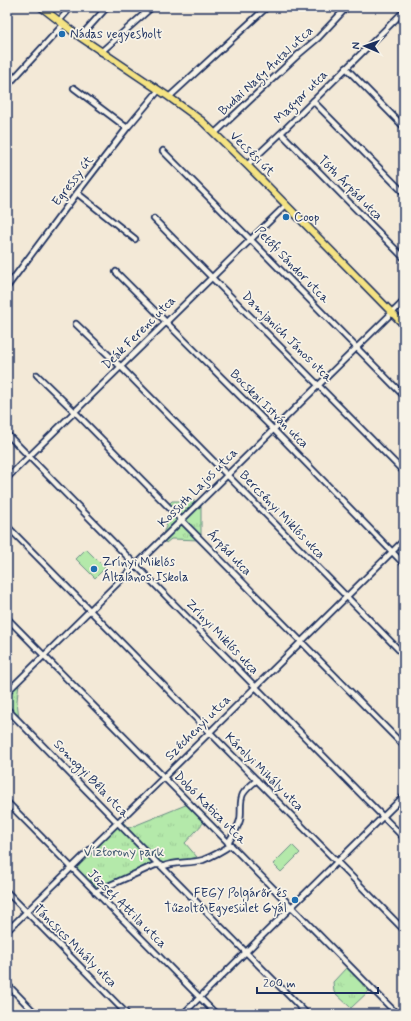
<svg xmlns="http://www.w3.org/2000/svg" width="411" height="1021" viewBox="0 0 411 1021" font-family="Mynerve,sans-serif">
  <defs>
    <pattern id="grass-tufts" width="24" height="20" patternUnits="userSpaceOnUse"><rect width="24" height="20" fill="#b4e9aa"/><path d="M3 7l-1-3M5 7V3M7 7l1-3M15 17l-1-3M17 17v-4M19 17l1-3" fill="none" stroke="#9ac895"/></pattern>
  </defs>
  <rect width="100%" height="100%" fill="#f3e9d7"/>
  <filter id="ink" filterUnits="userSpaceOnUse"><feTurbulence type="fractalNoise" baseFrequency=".025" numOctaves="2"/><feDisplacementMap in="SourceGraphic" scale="8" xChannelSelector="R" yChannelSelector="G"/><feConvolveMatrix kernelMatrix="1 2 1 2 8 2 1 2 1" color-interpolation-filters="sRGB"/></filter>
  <g filter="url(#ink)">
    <path fill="url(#grass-tufts)" stroke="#688c84" d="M172 501H198L183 516H181L169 504Z
      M201 504V537L186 522 185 519Z
      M174 516 177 518V522L163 535C163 530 167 528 167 522Z
      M180 525H183L199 540 174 539H171L166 543 164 540Z
      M19 683 17 701 19 718 7 706V695Z
      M188 804 205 821 185 843 197 857 163 864 160 861 96 890 73 868 122 821 129 828Z
      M347 967 370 990 351 1008 334 992 333 982Z"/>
    <path fill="#b4e9aa" stroke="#688c84" d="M86 549 105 568 95 578 76 559Z
      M292 845 300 853 281 872 273 864Z"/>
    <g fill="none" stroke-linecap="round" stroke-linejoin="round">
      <defs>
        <path id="minor" d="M59 21 71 7
          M80 37 107 7
          M101 52 152 7
          M346 68 404 127
          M7 86 63 25
          M74 88 127 128
          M169 97 267 7
          M313 101 404 193
          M215 133 299 54 318 38 347 7
          M281 133 404 258
          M163 151 250 239 404 396
          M247 165 281 133 404 11
          M77 193 135 239
          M154 219 404 472
          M116 272 274 430 404 564
          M7 287 77 193 127 128 159 90
          M76 324 121 367 404 655
          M37 375 75 412 404 746
          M7 434 404 838
          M7 478 286 205
          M7 526 404 930
          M7 618 397 1014
          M7 692 404 301
          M7 709 159 865
          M7 802 216 1014
          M228 843C233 835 238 828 240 820 242 812 239 802 243 794 246 789 252 784 257 780
          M162 867C174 861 189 864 203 860 213 856 222 851 231 845
          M7 892 127 1014
          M95 892 155 865H160L307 1014
          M7 931 210 732 404 540
          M7 984 36 1014
          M183 1014 404 796"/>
        <path id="major" d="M41 7 80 37 169 97 202 121 247 165 404 325"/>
      </defs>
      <use href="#minor" stroke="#1b2f5e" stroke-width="8"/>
      <use href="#major" stroke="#1b2f5e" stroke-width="9"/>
      <use href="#minor" stroke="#f7f3e8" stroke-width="4.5"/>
      <use href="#major" stroke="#f5e382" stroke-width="6"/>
    </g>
  </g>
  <g fill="#1f6fb2" stroke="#f7f3e8" stroke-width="1.5">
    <circle cx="62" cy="34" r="4"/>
    <circle cx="286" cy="217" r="4"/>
    <circle cx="94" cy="569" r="4"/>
    <circle cx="295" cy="900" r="4"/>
  </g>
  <g text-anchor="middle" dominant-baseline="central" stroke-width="3.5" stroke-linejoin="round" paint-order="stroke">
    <g font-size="13" fill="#1b2f5e" stroke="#f7f3e8" text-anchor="start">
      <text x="70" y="34">Nádas vegyesbolt</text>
      <text x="294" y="217">Coop</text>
      <text x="102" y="562">Zrínyi Miklós<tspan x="102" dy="15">Általános Iskola</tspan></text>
      <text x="287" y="893" text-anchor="end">FEGY Polgárőr és<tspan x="287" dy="15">Tűzoltó Egyesület Gyál</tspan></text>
    </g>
    <g font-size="13" fill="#1b2f5e" stroke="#f7f3e8">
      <text transform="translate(266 71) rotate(-43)">Budai Nagy Antal utca</text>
      <text transform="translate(301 97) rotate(-45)">Magyar utca</text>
      <text transform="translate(252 154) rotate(45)">Vecsési út</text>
      <text transform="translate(73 181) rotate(-53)">Egressy út</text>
      <text transform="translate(350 188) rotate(45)">Tóth Árpád utca</text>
      <text transform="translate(292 265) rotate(46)">Petőfi Sándor utca</text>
      <text transform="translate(139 333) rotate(-45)">Deák Ferenc utca</text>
      <text transform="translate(287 337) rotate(45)">Damjanich János utca</text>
      <text transform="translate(269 409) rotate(45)">Bocskai István utca</text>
      <text transform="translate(198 488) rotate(-45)">Kossuth Lajos utca</text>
      <text transform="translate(282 515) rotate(46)">Bercsényi Miklós utca</text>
      <text transform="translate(229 553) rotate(46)">Árpád utca</text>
      <text transform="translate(222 637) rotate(46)">Zrínyi Miklós utca</text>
      <text transform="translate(198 728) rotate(-45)">Széchenyi utca</text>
      <text transform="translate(264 772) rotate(45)">Károlyi Mihály utca</text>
      <text transform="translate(91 779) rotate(46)">Somogyi Béla utca</text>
      <text transform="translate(210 808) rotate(45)">Dobó Katica utca</text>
      <text transform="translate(127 909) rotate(45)">József Attila utca</text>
      <text transform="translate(75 946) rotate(45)">Táncsics Mihály utca</text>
    </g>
    <g font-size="13" fill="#3a546d" stroke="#f7f3e8">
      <text x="124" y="852">Víztorony park</text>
    </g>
  </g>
  <rect width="411" height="1021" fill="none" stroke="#f7f3e8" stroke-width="24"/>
  <rect x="12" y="12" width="387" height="997" fill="none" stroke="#1b2f5e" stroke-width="1.5" filter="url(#ink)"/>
  <g transform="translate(365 46) rotate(272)" stroke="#f7f3e8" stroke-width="3" paint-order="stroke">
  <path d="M0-3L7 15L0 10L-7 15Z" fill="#1b2f5e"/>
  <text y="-6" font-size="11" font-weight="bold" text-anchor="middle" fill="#1b2f5e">N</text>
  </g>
  <path d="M257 987v6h121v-6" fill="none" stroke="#1b2f5e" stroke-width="2"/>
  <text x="263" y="987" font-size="12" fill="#1b2f5e" stroke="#f7f3e8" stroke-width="3" paint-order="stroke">200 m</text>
</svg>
